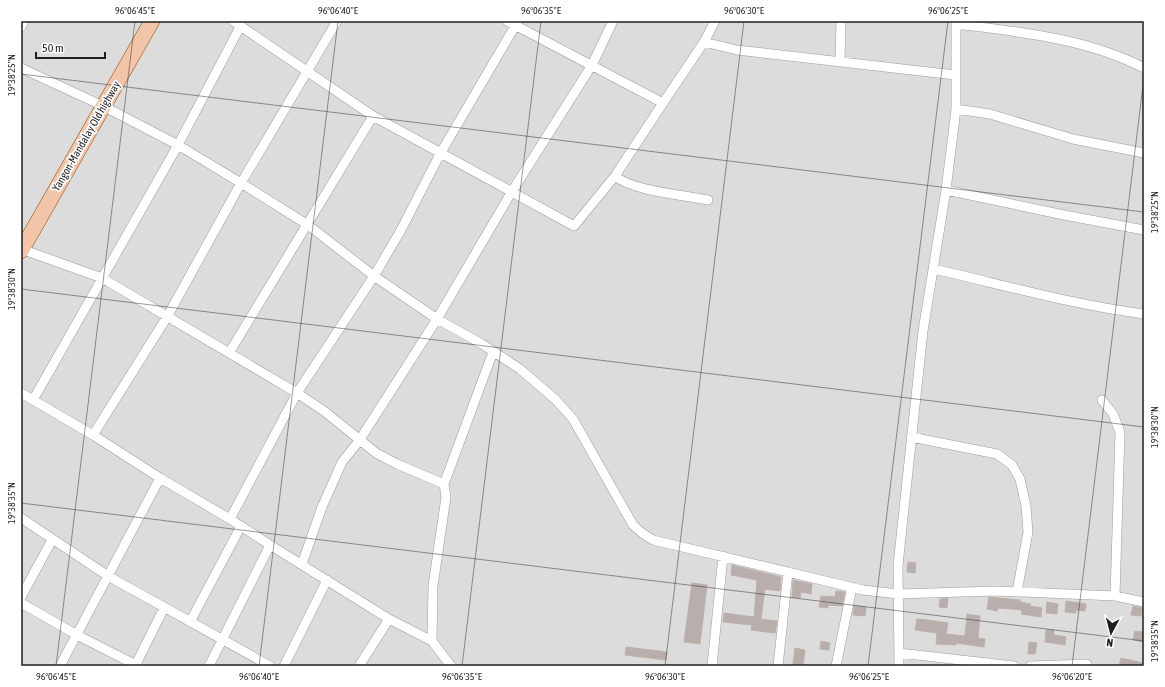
<svg xmlns="http://www.w3.org/2000/svg" width="1165" height="687" viewBox="0 0 1165 687" font-family="'Asap Condensed',sans-serif">
  <rect width="100%" height="100%" fill="#efeae6"/>
  <path fill="#dddcdc" d="M21 21H1144V666H21Z"/>
  <path fill="#b8afac" stroke="#bfb0aa" d="M908 562 916 563 915 573 907 572Z
    M732 565 781 577 780 591 765 589 761 619 777 621 775 633 751 630 752 625 723 622 724 613 754 617 757 580 731 575Z
    M793 580 812 584 811 594 801 592 800 598 792 597Z
    M692 583 707 585 700 644 684 642Z
    M836 591 845 592 842 606 828 605V608L819 607 821 596 835 597Z
    M989 597 1020 600V602L1031 604 1030 606 1042 608 1041 617 1021 614 1022 610 998 608 997 611 987 609Z
    M948 598 947 608 939 607 940 599Z
    M1066 601 1086 604 1085 611 1076 610V613L1065 612Z
    M1047 602 1058 604 1057 614 1046 613Z
    M854 606 866 607 865 616 853 615Z
    M1133 606 1142 608 1141 616 1131 615Z
    M967 614 980 616 978 638 985 639 984 647 956 643V645L936 644 937 633 915 630 917 619 928 620 948 623 946 634 965 636Z
    M1046 630H1054V635L1066 637 1065 645 1045 642Z
    M1135 631 1144 632V642L1133 640Z
    M821 641 830 643 829 650 820 649Z
    M1029 642 1037 643 1035 654H1028Z
    M626 647 667 652 666 660 625 655Z
    M795 648 805 650 803 665 793 664Z
    M1121 658 1143 663V666H1119Z"/>
  <g fill="none" stroke-linecap="round" stroke-linejoin="round">
    <defs>
      <path id="minor" d="M233 21 373 116 574 226 615 176 663 103
        M507 21 663 103 704 42 715 21
        M956 24C1019 32 1086 38 1144 68
        M21 27 24 21
        M704 42 737 50 955 75
        M840 61 841 21
        M21 68 103 106 178 145 241 183 308 225 374 276 437 319 482 344 520 369 556 400 573 419 633 525 642 533 653 540 863 590 898 594 996 591 1115 596 1144 602
        M956 109 990 114 1073 139 1144 153
        M615 176C632 191 685 195 708 200
        M946 190 956 109V21
        M21 249 102 278 297 393 374 276 401 230 440 154 518 21
        M934 269C1004 285 1073 305 1144 314
        M229 353 373 116
        M21 393 93 435 160 478 60 666
        M33 400 178 145 241 25
        M1102 400 1113 414 1120 432 1115 596
        M93 435 167 317 241 183 337 21
        M911 437 997 454 1012 465 1020 479 1026 506 1028 532 1017 592
        M160 478 230 519 297 393 324 411 376 453 397 464 444 484 446 497 433 586 432 641
        M444 484 493 352
        M21 518 108 576 270 666
        M230 519 270 545 389 619 359 666
        M302 564 322 507 342 462 359 441 437 319 511 193 592 65 613 21
        M21 597 52 540
        M21 603 77 635 138 666
        M389 619 432 641 451 666
        M190 622 241 526
        M899 653 1014 666
        M135 666 164 608
        M209 666 270 545
        M284 666 327 580
        M712 666 723 556
        M778 666 788 572
        M836 666 852 587
        M899 666 898 565 923 331 946 190 1064 215 1144 230
        M1030 666 1087 664"/>
      <path id="primary" d="M21 251 152 21"/>
    </defs>
    <use href="#minor" stroke="#9c9c9c" stroke-width="10"/>
    <use href="#primary" stroke="#8a4b10" stroke-width="16"/>
    <use href="#minor" stroke="#fff" stroke-width="9"/>
    <use href="#primary" stroke="#f2c5a8" stroke-width="15"/>
  </g>
  <path fill="none" stroke="#1f1f1f" stroke-width="1" stroke-opacity="0.45" d="M21 74 1144 212M21 289 1144 427M21 503 1144 641M56 666 135 21M259 666 338 21M462 666 541 21M665 666 744 21M868 666 948 21M1072 666 1144 77"/>
  <g text-anchor="middle" dominant-baseline="central" stroke-width="3.5" stroke-linejoin="round" paint-order="stroke">
    <g font-size="11" fill="#1f1f1f" stroke="#fff">
      <text transform="translate(86 136) rotate(-60)">Yangon-Mandalay Old highway</text>
    </g>
  </g>
  <rect width="1165" height="687" fill="none" stroke="#ffffff" stroke-width="44"/>
  <g transform="translate(1111 633) rotate(187)" stroke="#ffffff" stroke-width="3" paint-order="stroke">
  <path d="M0-3L7 15L0 10L-7 15Z" fill="#1f1f1f"/>
  <text y="-6" font-size="11" font-weight="bold" text-anchor="middle" fill="#1f1f1f">N</text>
  </g>
  <path d="M36 52v6h69v-6" fill="none" stroke="#1f1f1f" stroke-width="2"/>
  <text x="42" y="52" font-size="12" fill="#1f1f1f" stroke="#ffffff" stroke-width="3" paint-order="stroke">50 m</text>
  <rect x="22" y="22" width="1121" height="643" fill="none" stroke="#1f1f1f" stroke-width="1.5"/>
  <g font-size="10" text-anchor="middle" fill="#1f1f1f">
    <text x="135" y="14">96°06'45"E</text>
    <text x="338" y="14">96°06'40"E</text>
    <text x="541" y="14">96°06'35"E</text>
    <text x="744" y="14">96°06'30"E</text>
    <text x="948" y="14">96°06'25"E</text>
    <text transform="translate(11 75) rotate(-90)" y="4">19°38'25"N</text>
    <text transform="translate(1154 212) rotate(-90)" y="4">19°38'25"N</text>
    <text transform="translate(11 289) rotate(-90)" y="4">19°38'30"N</text>
    <text transform="translate(1154 427) rotate(-90)" y="4">19°38'30"N</text>
    <text transform="translate(11 503) rotate(-90)" y="4">19°38'35"N</text>
    <text transform="translate(1154 641) rotate(-90)" y="4">19°38'35"N</text>
    <text x="56" y="680">96°06'45"E</text>
    <text x="259" y="680">96°06'40"E</text>
    <text x="462" y="680">96°06'35"E</text>
    <text x="665" y="680">96°06'30"E</text>
    <text x="869" y="680">96°06'25"E</text>
    <text x="1072" y="680">96°06'20"E</text>
  </g>
</svg>
